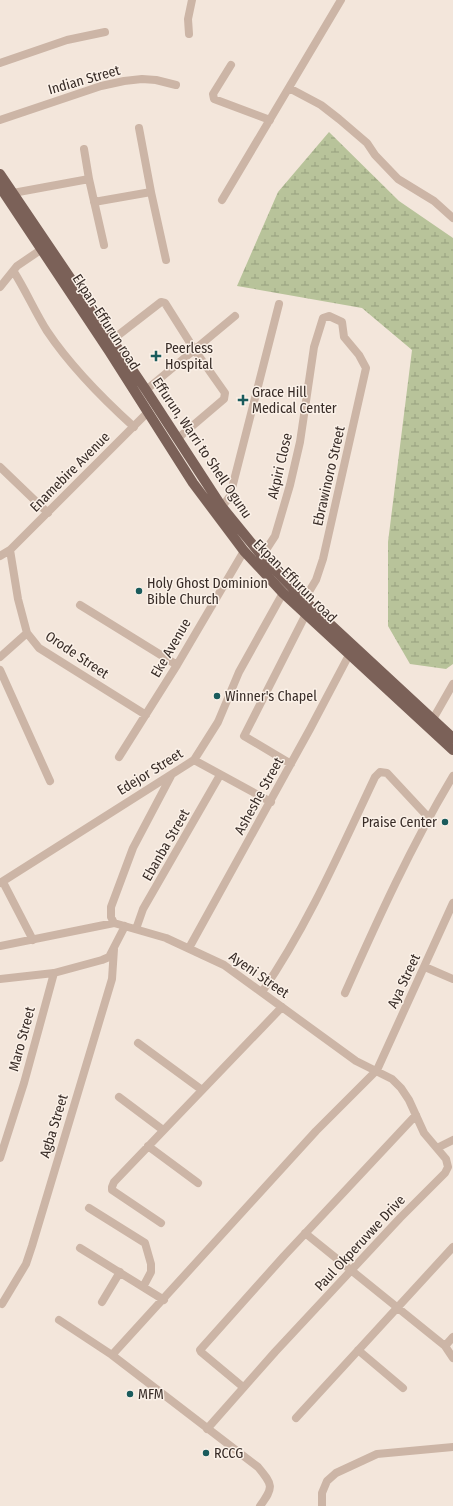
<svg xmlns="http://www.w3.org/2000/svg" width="453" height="1506" viewBox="0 0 453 1506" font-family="'Fira Sans Condensed',sans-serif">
  <defs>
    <pattern id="wetland-marsh" width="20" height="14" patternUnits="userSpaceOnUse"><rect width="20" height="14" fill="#b8c39a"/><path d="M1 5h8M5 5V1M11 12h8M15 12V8" fill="none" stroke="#979f7e"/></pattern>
  </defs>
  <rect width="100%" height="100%" fill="#f3e6db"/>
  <path fill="url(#wetland-marsh)" d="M329 132 399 201 453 238V664L446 669 410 664 388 626V542L412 350 362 308 237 286 278 192Z"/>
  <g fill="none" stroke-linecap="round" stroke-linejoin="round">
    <path stroke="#ccb5a6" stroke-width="8" d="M189 34 188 19 192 0
      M0 63 67 40 105 32
      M231 65 213 94 214 99 270 120
      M289 88 321 105 339 119 367 143 375 155 398 179 434 201 453 218
      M0 120 101 86 124 81 142 79 156 80 176 85
      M139 128 151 192 166 260
      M84 149 89 179 104 245
      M13 193 89 179
      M222 200 341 0
      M94 202 151 192
      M14 272C26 291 35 312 47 331 71 367 102 398 134 427
      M0 287 17 266 42 249
      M112 340 161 302 165 303 194 349 225 393 224 399 177 439
      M146 390 235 316
      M0 467 48 513
      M222 507 230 496 279 304
      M10 550 18 599 27 633 39 648 146 715
      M0 556 10 550 148 412
      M262 556 275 536 290 485 300 442 314 347 323 318 329 316 342 322 344 337 359 355 366 368 323 559 316 580 304 600
      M80 605 177 665
      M0 657 27 633
      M0 670 50 781
      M433 719 453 684
      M119 757 177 665 244 551
      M194 760 271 802
      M291 764 244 736 306 614
      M3 882 33 940
      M0 883 194 760 218 722 239 672 283 593
      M114 923 111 917V907L133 848 171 776
      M136 929 143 909 220 775
      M0 946 114 923 166 938 224 965 356 1061 392 1079 401 1088 409 1100 424 1133 446 1159 448 1167 445 1173 400 1218 275 1352 207 1429
      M189 948 310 729 349 655
      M425 967 453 979
      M0 979 54 973 102 960 109 957 125 926
      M262 992C308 925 340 851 375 777L380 772 387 773 428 817
      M345 993C378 919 411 846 453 776
      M138 1043 202 1090
      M119 1097 163 1130
      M148 1146 198 1183
      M437 1148 453 1140
      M0 1158 24 1083 54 973
      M89 1208 145 1243 151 1264V1272L143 1287
      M161 1223 112 1190V1187L114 1182 282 1007
      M305 1233 445 1346 453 1358
      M80 1248 164 1300
      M102 1302 120 1272
      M2 1304 26 1264 32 1246 112 979 114 949
      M59 1320 112 1355
      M445 1346 453 1337
      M358 1350 403 1388
      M243 1387 201 1352 200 1350 284 1256 416 1115
      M296 1418 453 1247
      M260 1506C274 1487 273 1485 258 1467L112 1355 316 1131 377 1070 453 903
      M322 1506V1493L327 1481 336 1473 377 1454 453 1447"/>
    <path stroke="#7b6158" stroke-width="10" d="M0 174 146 390 222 507 262 556 304 600 453 738
      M0 187 109 351 193 483 244 551 283 593 453 750"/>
  </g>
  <g fill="#1a5b5c" stroke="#fbf1e8" stroke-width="1.5">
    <path d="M154 350h4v4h4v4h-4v4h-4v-4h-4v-4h4z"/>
    <path d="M241 394h4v4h4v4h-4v4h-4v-4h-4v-4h4z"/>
    <circle cx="139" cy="591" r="4"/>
    <circle cx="217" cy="696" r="4"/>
    <circle cx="445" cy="822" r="4"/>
    <circle cx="130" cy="1394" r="4"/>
    <circle cx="206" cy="1453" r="4"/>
  </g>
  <g text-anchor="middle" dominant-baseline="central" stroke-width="3" stroke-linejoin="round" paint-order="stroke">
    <g font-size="14" fill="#382c27" stroke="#fbf1e8">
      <text transform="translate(84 80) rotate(-16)">Indian Street</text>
      <text transform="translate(106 322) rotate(57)">Ekpan-Effurun road</text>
      <text transform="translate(202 448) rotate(56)">Effurun, Warri to Shell Ogunu</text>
      <text transform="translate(280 466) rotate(-77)">Akpiri Close</text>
      <text transform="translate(70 472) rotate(-45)">Enamebire Avenue</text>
      <text transform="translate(329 476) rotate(-77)">Ebrawinoro Street</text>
      <text transform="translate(295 581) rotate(45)">Ekpan-Effurun road</text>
      <text transform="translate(171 648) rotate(-60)">Eke Avenue</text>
      <text transform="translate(77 655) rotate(34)">Orode Street</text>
      <text transform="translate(150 772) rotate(-32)">Edejor Street</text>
      <text transform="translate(259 796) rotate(-61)">Asheshe Street</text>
      <text transform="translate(166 845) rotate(-60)">Ebanba Street</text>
      <text transform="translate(259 975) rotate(35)">Ayeni Street</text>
      <text transform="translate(404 981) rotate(-65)">Aya Street</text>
      <text transform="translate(22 1039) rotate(-75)">Maro Street</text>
      <text transform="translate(54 1126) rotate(-73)">Agba Street</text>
      <text transform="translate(360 1243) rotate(-47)">Paul Okperuvwe Drive</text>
    </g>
    <g font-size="14" fill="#382c27" stroke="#fbf1e8" text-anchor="start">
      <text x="165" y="348">Peerless<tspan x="165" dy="16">Hospital</tspan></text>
      <text x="252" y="392">Grace Hill<tspan x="252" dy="16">Medical Center</tspan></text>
      <text x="147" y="583">Holy Ghost Dominion<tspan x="147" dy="16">Bible Church</tspan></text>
      <text x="225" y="696">Winner's Chapel</text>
      <text x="437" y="822" text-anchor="end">Praise Center</text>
      <text x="138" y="1394">MFM</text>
      <text x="214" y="1453">RCCG</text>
    </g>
  </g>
</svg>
